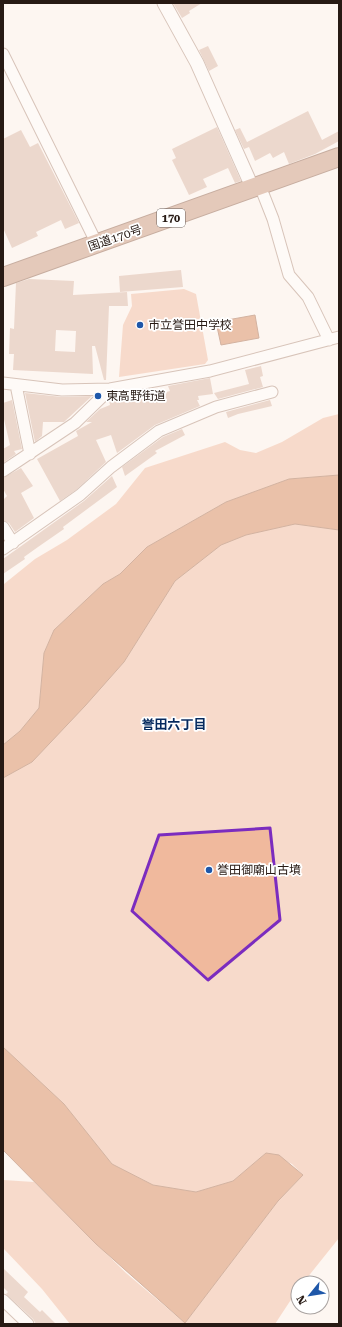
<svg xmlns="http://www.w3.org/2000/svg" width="342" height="1327" viewBox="0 0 342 1327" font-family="'Roboto Serif','Noto Sans JP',serif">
  <rect width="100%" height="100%" fill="#fdf5f1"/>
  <path fill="#f0b99d" d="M184 289 196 294 208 360 205 364 119 377 123 325 132 306 131 294Z
    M339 414V475L289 479 226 502 147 547 120 574 103 584 54 630 44 653 39 708 20 731 3 745 4 584 35 559 67 540 116 504 145 468 225 442 240 450 256 453 282 442 323 418Z
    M295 524 339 530V1238L303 1283H298V1289L275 1324H70L42 1289 3 1248V1180L34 1182 126 1273 185 1323 278 1201 303 1175 292 1164 266 1153 233 1181 196 1192 153 1185 112 1164 64 1104 3 1047V778L32 762 124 662 175 581 221 545 246 535Z"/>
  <path fill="#d38053" stroke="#9f6140" d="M255 315 259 338 221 345 216 322Z
    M339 475V530L295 524 246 535 221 545 175 581 124 662 85 706 32 762 3 778V745L20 731 39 708 44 653 54 630 103 584 120 574 147 547 226 502 289 479Z
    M3 1047 64 1104 112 1164 153 1185 196 1192 233 1181 266 1153 279 1155 303 1175 278 1201 185 1323 96 1244 3 1150Z"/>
  <path fill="#d8b4a2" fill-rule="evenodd" d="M173 3H202L189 11 190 13 182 18Z
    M208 46 218 66 209 71 199 50Z
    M308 111 322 140 339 131V141L315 154 289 164 284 152 273 158 270 153 255 161 249 147 244 149 235 130 240 128 247 142Z
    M217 127 241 181 235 183 228 168 203 179 207 187 189 195 172 160 176 158 172 149Z
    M21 130 30 147 38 143 79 223 65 229 61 220 36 232 38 236 12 248 3 228V139Z
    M181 270 183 287 120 292 119 276Z
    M29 279 74 281 73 295 127 292 128 306H109L106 380H104L95 346H92L93 374 13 370 14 354H9L10 328 14 329 16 283ZM56 330 76 331 75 352 55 351Z
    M261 366 263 376 260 377 263 387 218 399 214 393 249 384 245 370Z
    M210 378 213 394 198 396 199 400H197L200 406 155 425 117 453 111 435 96 440 106 462 76 490 60 501 37 459 78 436 76 431 92 422H86L100 409 110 405 109 400 124 396V394L140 391 141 394 146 393V398L170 391 168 386Z
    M25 393 62 397 92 396 64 422H43L42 436 35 442Z
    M12 400 22 449 14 451 16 454 3 463V449L10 445 3 415V403Z
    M270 400 272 406 238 414 228 418 226 412Z
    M182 429 185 435 155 451 157 453 125 476 122 467 163 437Z
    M21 468 33 486 21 493 34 518 15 532 9 523 3 520V500L7 496 3 489V478Z
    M112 476 117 487 63 527 64 529 38 547 24 557 25 559 3 574V559L84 501Z
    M3 1268 28 1292 24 1297 40 1312 42 1310 56 1324H36L33 1319 6 1294 8 1292 3 1287Z"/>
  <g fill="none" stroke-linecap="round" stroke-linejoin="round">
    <defs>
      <path id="minor" d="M3 54 97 244
        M260 186 273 219 289 275 308 297 329 340
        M3 383 62 390 110 389 210 371 339 337
        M16 385 30 454
        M3 471 75 423 110 389
        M3 527 13 543
        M3 549 80 495 111 467 159 431 216 407 272 392
        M3 1300 28 1324"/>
      <path id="tertiary" d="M164 3 197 63 253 189"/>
      <path id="trunk" d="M3 277 339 157"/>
    </defs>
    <use href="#minor" stroke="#a87" stroke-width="13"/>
    <use href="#tertiary" stroke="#a87" stroke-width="15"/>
    <use href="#trunk" stroke="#85563f" stroke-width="20"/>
    <use href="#minor" stroke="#fff" stroke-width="11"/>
    <use href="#tertiary" stroke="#fff" stroke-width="13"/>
    <use href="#trunk" stroke="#c69278" stroke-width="18"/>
  </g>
  <path d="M0 0H342V1327H0ZM270 828 280 920 208 980 132 911 159 835Z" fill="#fdf5f1" fill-opacity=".55" fill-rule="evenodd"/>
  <path fill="none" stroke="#7b2cbf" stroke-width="3" stroke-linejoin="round" d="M270 828 280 920 208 980 132 911 159 835Z"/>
  <g fill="#1e57a9" stroke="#fff" stroke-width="1.5">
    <circle cx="140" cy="325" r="4"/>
    <circle cx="98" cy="396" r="4"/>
    <circle cx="209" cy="870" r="4"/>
  </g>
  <g text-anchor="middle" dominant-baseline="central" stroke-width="3.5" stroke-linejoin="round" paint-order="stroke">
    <rect fill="#fff" stroke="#685f5a" stroke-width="1" x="157" y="209" width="28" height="18" rx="3"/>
    <g font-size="11" font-weight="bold" fill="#271a14">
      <text x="171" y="218">170</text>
    </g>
    <g font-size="12" fill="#271a14" stroke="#fff">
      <text transform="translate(115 238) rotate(-19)">国道170号</text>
    </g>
    <g font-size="12" fill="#271a14" stroke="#fff" text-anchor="start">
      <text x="148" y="325">市立誉田中学校</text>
      <text x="106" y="396">東高野街道</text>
      <text x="217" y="870">誉田御廟山古墳</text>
    </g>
    <g font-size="13" font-weight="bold" fill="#062a5e" stroke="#fff">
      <text x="174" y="724">誉田六丁目</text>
    </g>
  </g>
  <rect width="342" height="1327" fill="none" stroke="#271a14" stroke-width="8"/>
  <g transform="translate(310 1295) rotate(240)"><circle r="19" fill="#ffffff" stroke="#a9a3a1"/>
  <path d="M0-3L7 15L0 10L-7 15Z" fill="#1e57a9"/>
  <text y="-6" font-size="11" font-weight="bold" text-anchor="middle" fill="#271a14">N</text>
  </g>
</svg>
